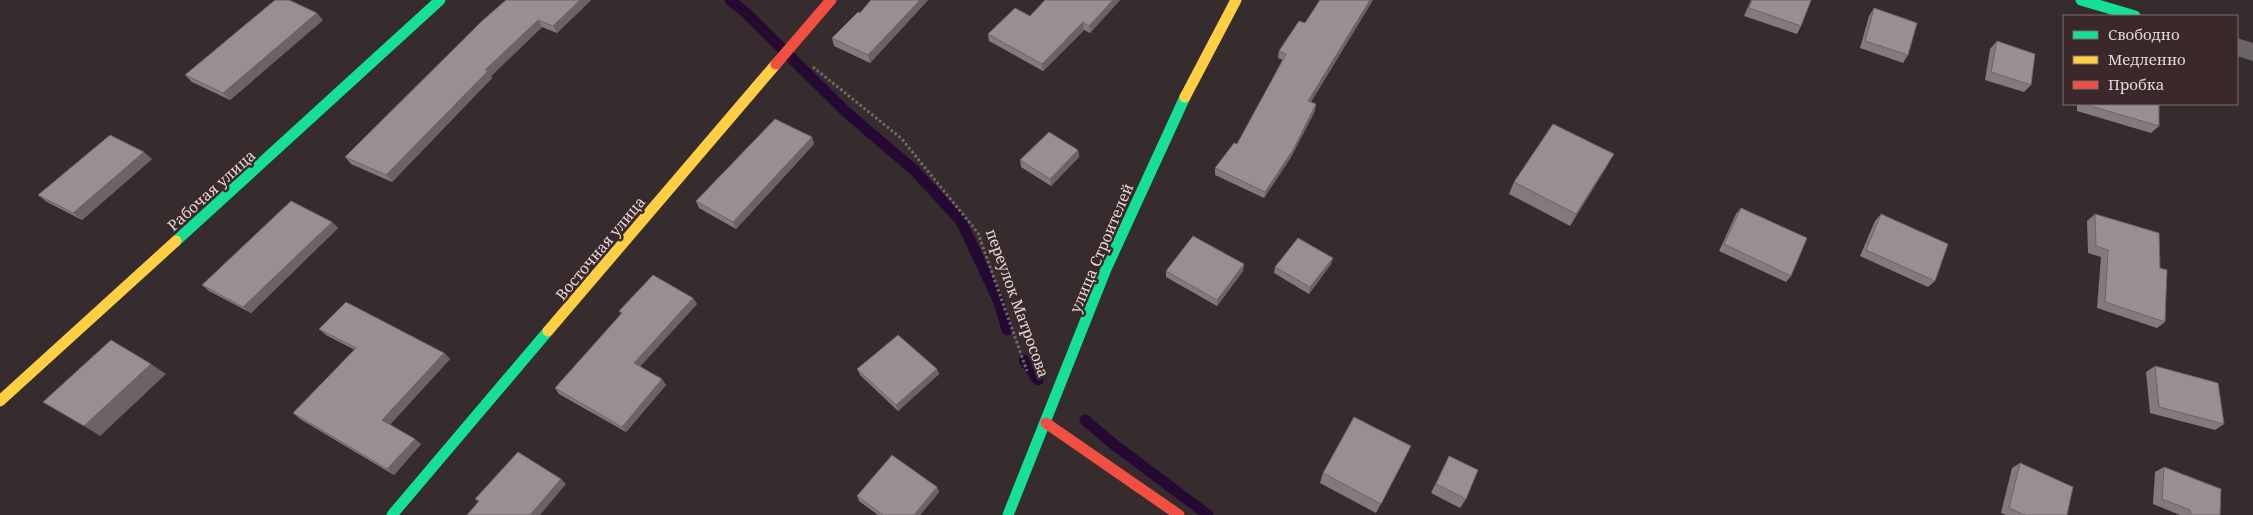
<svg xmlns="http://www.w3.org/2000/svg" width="2253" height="515" viewBox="0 0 2253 515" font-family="'Noto Serif',serif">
  <rect width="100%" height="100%" fill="#362c2e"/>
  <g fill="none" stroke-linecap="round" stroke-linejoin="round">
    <path stroke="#250933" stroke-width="11" d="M730 0 745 12 845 111 914 170 961 221 999 302 1007 330
      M1024 360 1038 380
      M1085 420 1112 443 1208 515"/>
    <path stroke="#706b6a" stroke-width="3" stroke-dasharray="2.5 2.5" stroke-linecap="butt" d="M813 67 901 138 978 233 1027 371"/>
    <path fill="#6a6564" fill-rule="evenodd" d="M2237 38 2253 43V61L2237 56Z"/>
    <path stroke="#16e098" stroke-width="11" d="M2081 0 2135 16
      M176 241 440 0
      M392 515 548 331
      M1008 515 1106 269 1185 97"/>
    <path stroke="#ffcf43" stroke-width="11" d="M1185 97 1236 0
      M548 331 776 64
      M0 401 176 241"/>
    <path stroke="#f24e42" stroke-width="11" d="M776 64 831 0
      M1046 423 1179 515"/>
  </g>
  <path fill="#85797f" d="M506 0H591L557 33 542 27 491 76 492 78 392 182 351 164 345 157Z
    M871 0H928L870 63 834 46 832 38 860 13Z
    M1120 0 1090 33 1084 30 1043 71 989 41 988 34 1030 16Z
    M1320 0H1373L1311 102 1315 111 1291 157 1264 198 1215 175V168L1237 144 1283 60 1278 58 1279 51 1305 23Z
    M1751 0H1811L1801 26 1797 34 1744 16Z
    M1874 8 1908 55 1903 63 1860 48 1869 16Z
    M323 20 230 100 192 82 185 75Z
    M1997 41 2031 85 2024 92 1985 80 1990 49Z
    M2077 104H2159V126L2151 133 2077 111Z
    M812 137 814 144 736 229 699 208 696 201Z
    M1078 150 1079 157 1051 186 1021 167 1020 160Z
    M152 159 82 220 47 202 38 195Z
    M1607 166 1570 226 1509 194 1514 182Z
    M1741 208 1791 276 1786 282 1719 251 1736 214Z
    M1881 214 1935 281 1928 287 1860 256 1875 221Z
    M2095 214 2160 268 2165 322 2157 328 2097 308 2101 257 2088 253 2087 221Z
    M332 222 338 228 251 313 209 291 202 285Z
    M1244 264 1243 271 1217 306 1166 277V271Z
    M1331 264 1309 294 1274 273 1275 267Z
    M693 298 697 304 640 366 666 385 626 432 559 394 555 388 621 314 619 311Z
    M319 329 444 353 450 359 390 424 421 444 394 475 300 419 293 413 355 350 326 335Z
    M2155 366 2224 424 2215 430 2150 413 2146 372Z
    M857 369H937L939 374 898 411 860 375Z
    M1406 456 1376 513 1320 483 1323 473Z
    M1449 456 1466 499 1460 508 1431 493Z
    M2020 463 2067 515H2006L2001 513 2012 468Z
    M2164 467 2220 515H2180L2153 504 2155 472Z
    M937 487 939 492 920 515H878L859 501 857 496Z"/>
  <path fill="#6c6368" d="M580 0H591L557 33 553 26Z
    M920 0H928L870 63 868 55Z
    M1113 0H1120L1090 33 1089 26Z
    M1370 0H1373L1307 108 1308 101Z
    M317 13 323 20 230 100 223 93Z
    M538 20 542 27 491 76 492 78 392 182 386 175 485 70Z
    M1083 22 1084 30 1043 71 1042 64Z
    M1316 104 1315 111 1291 157 1264 198 1265 192Z
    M812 137 814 144 736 229 733 222Z
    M1078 150 1079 157 1051 186 1050 179Z
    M144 152 152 159 82 220 73 213Z
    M1614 154 1607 166 1570 226 1576 214Z
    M332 222 338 228 251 313 243 307Z
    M1333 258 1331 264 1309 294 1310 287Z
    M1244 264 1243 271 1217 306V300Z
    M693 298 697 304 638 369 634 363Z
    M444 353 450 359 389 426 382 420Z
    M151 364 166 374 100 436 84 426Z
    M937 369 939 374 898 411 896 405Z
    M662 379 666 385 626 432 622 427Z
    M415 439 421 444 394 475 387 469Z
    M561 479 566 484 540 515H530Z
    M937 487 939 492 920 515H914Z"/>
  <path fill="#9b8d94" stroke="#6c6368" d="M275 0H289L317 13 223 93 185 75Z
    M506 0H580L553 26 538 20 485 70 488 71 386 175 345 157 482 21Z
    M871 0H920L868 55 832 38 858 12 860 13Z
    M1045 0H1113L1089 26 1083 22 1042 64 988 34 1015 8 1030 16Z
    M1320 0H1370L1308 101 1316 104 1293 150 1265 192 1215 168 1234 143 1237 144 1286 54 1279 51 1299 21 1305 23Z
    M1752 0H1811L1801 26 1749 8Z
    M1874 8 1917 23 1908 55 1865 41Z
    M1997 41 2035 54 2031 85 1991 72Z
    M2084 104H2159V126Z
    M775 119 812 137 733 222 696 201Z
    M1553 124 1614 154 1576 214 1514 182Z
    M1049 132 1078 150 1050 179 1020 160Z
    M110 135 144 152 73 213 38 195Z
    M291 201 332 222 243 307 202 285Z
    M1741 208 1807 238 1791 276 1724 244Z
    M1881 214 1948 244 1935 281 1866 250Z
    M2095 214 2159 233 2160 268 2167 270 2165 322 2105 302 2108 250 2096 246Z
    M1193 236 1244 264 1217 300 1166 271Z
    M1298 238 1333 258 1310 287 1275 267Z
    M653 275 693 298 634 363 662 379 622 427 555 388 622 313 619 311Z
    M346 302 444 353 382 420 415 439 387 469 293 413 356 348 319 329Z
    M898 335 937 369 896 405 857 369Z
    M111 340 151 364 84 426 43 402Z
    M2155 366 2218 383 2224 424 2159 407Z
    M1354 417 1411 446 1381 504 1323 473Z
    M518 452 561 479 530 515H467L479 501 475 499Z
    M892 455 937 487 914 515H883L857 496Z
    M1449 456 1478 470 1466 499 1436 484Z
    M2020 463 2073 487 2067 515H2025L2009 508Z
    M2164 467 2221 489 2220 515H2191L2190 510 2162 499Z"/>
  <g text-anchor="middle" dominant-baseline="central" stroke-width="5" stroke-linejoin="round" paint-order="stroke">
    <g font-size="15" fill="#e3d7d8" stroke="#3a282a">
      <text transform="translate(211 190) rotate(-42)">Рабочая улица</text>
      <text transform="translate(600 248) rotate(-50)">Восточная улица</text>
      <text transform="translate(1101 248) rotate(-67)">улица Строителей</text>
      <text transform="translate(1018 303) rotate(70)">переулок Матросова</text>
    </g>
  </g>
  <rect x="2063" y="15" width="175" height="90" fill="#3a282a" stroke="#7e6e70"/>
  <rect x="2073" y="31" width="25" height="8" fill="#16e098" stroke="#7e6e70"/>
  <text x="2108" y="40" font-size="15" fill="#e3d7d8">Свободно</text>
  <rect x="2073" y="56" width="25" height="8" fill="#ffcf43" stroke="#7e6e70"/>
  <text x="2108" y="65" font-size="15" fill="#e3d7d8">Медленно</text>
  <rect x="2073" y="81" width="25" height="8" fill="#f24e42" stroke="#7e6e70"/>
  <text x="2108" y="90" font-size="15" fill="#e3d7d8">Пробка</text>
</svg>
